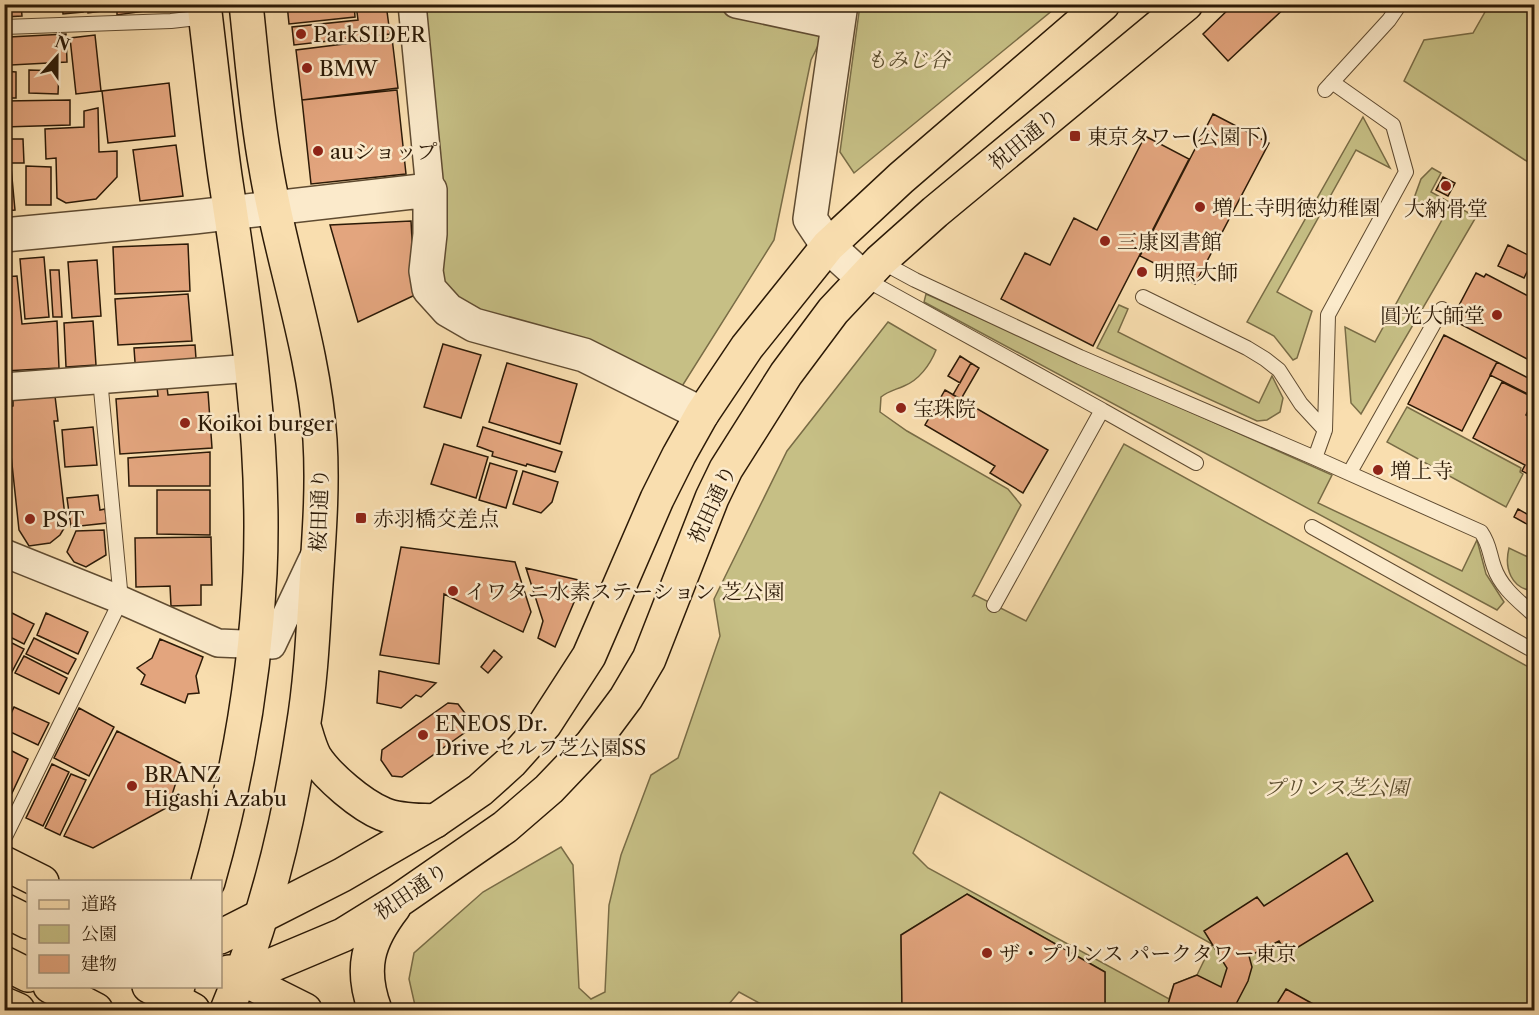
<svg xmlns="http://www.w3.org/2000/svg" width="1539" height="1015" viewBox="0 0 1539 1015" font-family="'Libre Caslon Text','Noto Serif JP',serif">
  <rect width="100%" height="100%" fill="#f9deaf"/>
  <filter id="stains"><feTurbulence type="fractalNoise" baseFrequency=".00333" numOctaves="4"/><feColorMatrix values="0 0 0 0 .2 0 0 0 0 .09 0 0 0 0 .02 0 0 0 .5 -.17"/></filter>
  <radialGradient id="worn" r=".72"><stop offset=".6" stop-color="#630" stop-opacity="0"/><stop offset="1" stop-color="#630" stop-opacity=".3"/></radialGradient>
  <path fill="#c6bf85" stroke="#796c46" stroke-width="1.5" fill-rule="evenodd" d="M736 4 829 23 811 60 774 240 674 399 429 289 412 5Z
    M860 5V4L1059 5 854 173 840 152Z
    M1489 5H1534V166L1404 81 1424 40 1473 33Z
    M1363 117 1390 168 1356 150 1277 292 1312 311 1297 358 1293 360 1274 336 1247 322Z
    M1432 168 1441 173 1431 192 1476 217 1361 414 1351 403 1345 327 1375 342 1443 218 1413 201 1421 179Z
    M926 294 1332 475 1318 503 1462 571 1477 540 1486 574 1504 602 1497 610 924 302Z
    M1119 305 1128 309 1118 332 1259 403 1272 376 1283 398 1280 412 1267 420 1257 421 1097 348Z
    M888 322 936 350C930 365 919 380 904 386 895 390 888 391 881 397L880 412 907 431 1008 489 1021 505 973 596 975 595 1026 621 1124 444 1534 670V1010H1105V972L967 894 901 935 902 1010H772L739 992 724 1010H416L409 979 414 953 483 892 561 847 573 865 579 988 591 999 605 992 609 905 621 855 651 775 678 758 720 636 714 599 787 451ZM940 792 1212 944 1197 975 1174 984 1169 999 928 868 913 853Z
    M1407 407 1521 468 1520 472 1523 474 1506 507 1387 442Z
    M1534 543V591C1511 589 1504 568 1509 548L1528 557Z"/>
  <path fill="#e3a57e" stroke="#2c1a07" stroke-width="1.5" d="M4 4H21L22 16 4 17Z
    M25 4H58V8L25 10Z
    M62 4H82L83 12 63 14Z
    M87 4H157L158 9 117 15V9L88 13Z
    M287 4H354L355 17 289 24Z
    M356 4H386L390 34 294 45 292 27 358 20Z
    M1234 4H1289L1228 61 1203 34Z
    M66 34 67 62 11 65 9 37Z
    M95 35 101 91 76 94 70 38Z
    M392 38 398 88 302 100 296 50Z
    M29 70 59 71 58 94 29 93Z
    M4 71 16 72V98H4Z
    M169 83 175 136 108 143 102 91Z
    M397 90 406 174 311 184 302 100Z
    M70 100V125L4 127V101Z
    M98 108 99 152 117 151V177L96 199 66 203 57 198 56 158 46 159 45 129 84 127V111Z
    M1213 114 1269 143 1195 284 1140 256Z
    M1145 136 1189 159 1093 346 1001 299 1025 253 1050 265 1074 218 1097 230Z
    M4 139H23L24 163H4Z
    M176 145 183 196 140 201 133 150Z
    M26 166 51 167V205H26Z
    M4 167H11L15 210 4 211Z
    M1443 177 1455 183 1448 196 1436 190Z
    M411 221 415 295 358 322 330 225Z
    M188 244 190 291 115 294 113 247Z
    M1508 245 1534 258 1524 278 1498 266Z
    M44 257 49 317 25 319 20 259Z
    M97 260 101 316 72 318 68 262Z
    M50 270H59L62 317H53Z
    M1476 273 1484 277 1486 274 1534 299V355L1531 361 1460 324 1463 317 1455 313Z
    M17 276 22 324 57 321 59 368 4 371V277Z
    M188 294 192 341 118 345 115 299Z
    M93 321 96 365 66 367 64 323Z
    M1444 335 1497 362 1462 431 1408 404Z
    M443 344 481 355 461 418 424 407Z
    M195 345 197 372 136 376 134 348Z
    M960 356 971 363 960 383 948 376Z
    M1497 362 1534 381V391L1532 396 1490 375Z
    M507 363 577 384 560 444 489 422Z
    M971 363 979 368 961 399 953 395Z
    M1502 382 1534 398 1526 415 1534 420V477L1522 471 1525 465 1473 438Z
    M167 387 168 395 208 392 212 448 120 454 116 399 158 396 157 388Z
    M945 390 1048 450 1023 493 990 473 995 466 925 425Z
    M55 396 58 421H54L66 525 60 535 50 543 29 546 19 530 6 408 13 406V400Z
    M93 427 97 465 65 467 62 430Z
    M483 427 562 452 555 472 527 464 526 466 492 456 493 452 477 446Z
    M444 444 488 457 476 498 431 484Z
    M210 452V486H129L128 458Z
    M490 463 517 471 506 508 479 500Z
    M523 471 558 482 552 502 541 513 513 504Z
    M157 490H210V535L157 534Z
    M98 495 100 510 105 509 107 523 71 527 67 498Z
    M1518 509 1534 518V528L1514 517Z
    M104 530 106 555 86 567 74 562 67 552 76 531Z
    M211 537 212 585H201V605L171 606 170 586 136 587 135 538Z
    M401 547 515 562 531 612 523 632 444 594 439 664 380 655Z
    M526 568 583 581 555 647 538 638 543 621Z
    M4 609 34 624 24 644 4 634Z
    M46 613 88 632 78 654 37 635Z
    M34 638 76 659 68 674 26 654Z
    M4 639 24 649 7 681 4 680Z
    M160 639 203 657 196 676 199 693 188 694 185 703 141 684 145 675 137 668 152 658Z
    M494 650 502 657 488 673 481 667Z
    M24 656 67 678 59 694 15 673Z
    M379 671 436 683 421 697 416 695 401 708 377 703Z
    M448 703 458 704 471 721 467 731 402 777 392 776 381 760 382 750Z
    M14 707 49 723 38 745 4 729Z
    M79 708 114 727 89 776 54 758Z
    M117 731 182 764 168 807 93 848 64 836Z
    M10 750 28 759 5 808 4 761Z
    M52 764 69 772 43 826 26 818Z
    M71 774 86 780 60 835 45 828Z
    M1347 853 1373 901 1287 954 1279 941 1249 956 1252 967 1248 981 1233 1010H1235H1174L1168 1004 1174 984 1197 975 1221 987 1227 968 1204 931 1257 897 1264 906Z
    M967 894 1105 972V1010H902L901 935Z
    M1286 989 1324 1010H1273Z"/>
  <g fill="none" stroke-linecap="round" stroke-linejoin="round">
    <defs>
      <path id="service" d="M4 27 171 21 206 17
        M1332 82 1393 125 1406 172 1328 315 1325 430 1315 458 1481 532C1490 545 1489 553 1494 567 1501 588 1519 601 1534 615
        M1325 90 1389 20 1400 4
        M880 261 915 280 1080 357 1315 458
        M863 278 1102 410 994 605
        M1143 297 1247 348 1265 359 1279 370 1301 404 1325 430
        M1102 410 1196 463
        M1350 472 1442 309
        M1312 527 1534 651
        M4 839 121 600 100 379"/>
      <path id="minor" d="M412 4 430 190
        M736 4 839 26
        M4 387 252 368
        M4 553 121 600 218 643 272 645 315 554"/>
      <path id="tertiary" d="M841 4 810 219 828 246 863 278
        M4 235 194 217 430 190V234L426 271 429 289 448 310 474 325 584 355 702 414"/>
      <path id="primary" d="M4 863 42 882
        M4 910 28 922
        M220 937 342 875 435 821 480 790 511 762 545 724 589 656 657 499 679 455 702 414 747 347 828 246 901 178 1103 4
        M229 972 305 1010
        M241 978 343 935 398 901 505 827 549 789 591 745 626 698 649 659 712 498 726 469 786 374 833 311 880 261 935 212 1186 4
        M149 986 193 1010
        M375 1010C360 969 367 942 394 907"/>
      <path id="trunk" d="M204 4C211 62 217 119 225 176 245 307 266 440 260 573 255 679 237 780 208 882
        M304 726C307 736 310 748 315 757 328 777 361 805 383 814 399 821 418 820 435 821
        M169 1010 178 986
        M227 1010C264 923 289 822 303 728 311 680 313 632 316 584 319 536 323 488 320 440 314 348 281 259 266 168 256 114 252 59 246 4"/>
      <path id="motorway" d="M4 963 28 975
        M50 986 96 1010
        M4 1004 18 1010"/>
    </defs>
    <use href="#service" stroke="#5f4b31" stroke-width="16"/>
    <use href="#minor" stroke="#5f4b31" stroke-width="30"/>
    <use href="#tertiary" stroke="#5f4b31" stroke-width="36"/>
    <use href="#primary" stroke="#2c1a07" stroke-width="36"/>
    <use href="#trunk" stroke="#2c1a07" stroke-width="36"/>
    <use href="#motorway" stroke="#2c1a07" stroke-width="36"/>
    <use href="#service" stroke="#fbeacb" stroke-width="14"/>
    <use href="#minor" stroke="#fbeacb" stroke-width="27"/>
    <use href="#tertiary" stroke="#fbeacb" stroke-width="33"/>
    <use href="#primary" stroke="#f9deaf" stroke-width="33"/>
    <use href="#trunk" stroke="#f9deaf" stroke-width="33"/>
    <use href="#motorway" stroke="#f9deaf" stroke-width="33"/>
  </g>
  <g fill="#8f2418" stroke="#fbeacb" stroke-width="2">
    <circle cx="301" cy="34" r="6"/>
    <circle cx="307" cy="68" r="6"/>
    <rect x="1069" y="130" width="12" height="12" rx="3"/>
    <circle cx="318" cy="151" r="6"/>
    <circle cx="1446" cy="186" r="6"/>
    <circle cx="1200" cy="207" r="6"/>
    <circle cx="1105" cy="241" r="6"/>
    <circle cx="1142" cy="272" r="6"/>
    <circle cx="1497" cy="315" r="6"/>
    <circle cx="901" cy="408" r="6"/>
    <circle cx="185" cy="423" r="6"/>
    <circle cx="1378" cy="470" r="6"/>
    <rect x="355" y="512" width="12" height="12" rx="3"/>
    <circle cx="30" cy="519" r="6"/>
    <circle cx="453" cy="591" r="6"/>
    <circle cx="423" cy="735" r="6"/>
    <circle cx="132" cy="786" r="6"/>
    <circle cx="987" cy="953" r="6"/>
  </g>
  <g text-anchor="middle" dominant-baseline="central" stroke-width="5" stroke-linejoin="round" paint-order="stroke">
    <g font-size="21" fill="#2c1a07" stroke="#fbeacb" text-anchor="start">
      <text x="313" y="34">ParkSIDER</text>
      <text x="319" y="68">BMW</text>
      <text x="1087" y="136">東京タワー(公園下)</text>
      <text x="330" y="151">auショップ</text>
      <text x="1212" y="207">増上寺明徳幼稚園</text>
      <text x="1446" y="208" text-anchor="middle">大納骨堂</text>
      <text x="1117" y="241">三康図書館</text>
      <text x="1154" y="272">明照大師</text>
      <text x="1485" y="315" text-anchor="end">圓光大師堂</text>
      <text x="913" y="408">宝珠院</text>
      <text x="197" y="423">Koikoi burger</text>
      <text x="1390" y="470">増上寺</text>
      <text x="373" y="518">赤羽橋交差点</text>
      <text x="42" y="519">PST</text>
      <text x="465" y="591">イワタニ水素ステーション 芝公園</text>
      <text x="435" y="723">ENEOS Dr.<tspan x="435" dy="24">Drive セルフ芝公園SS</tspan></text>
      <text x="144" y="774">BRANZ<tspan x="144" dy="24">Higashi Azabu</tspan></text>
      <text x="999" y="953">ザ・プリンス パークタワー東京</text>
    </g>
    <g font-size="21" font-style="italic" fill="#5a4c2d" stroke="#fbeacb">
      <text x="908" y="59">もみじ谷</text>
      <text x="1336" y="787">プリンス芝公園</text>
    </g>
    <g font-size="21" fill="#2c1a07" stroke="#fbeacb">
      <text transform="translate(1024 139) rotate(-39)">祝田通り</text>
      <text transform="translate(712 504) rotate(-65)">祝田通り</text>
      <text transform="translate(319 510) rotate(-88)">桜田通り</text>
      <text transform="translate(411 891) rotate(-34)">祝田通り</text>
    </g>
  </g>
  <rect width="1539" height="1015" fill="none" stroke="#f9deaf" stroke-width="24"/>
  <rect x="6" y="6" width="1527" height="1003" fill="none" stroke="#2c1a07" stroke-width="3"/>
  <rect x="12" y="12" width="1515" height="991" fill="none" stroke="#2c1a07" stroke-width="1.5"/>
  <rect x="27" y="880" width="195" height="108" fill="#fbeacb" stroke="#a8977d" stroke-width="1.5"/>
  <rect x="39" y="900" width="30" height="9" fill="#f9deaf" stroke="#a8977d" stroke-width="1.5"/>
  <text x="81" y="910" font-size="18" fill="#2c1a07">道路</text>
  <rect x="39" y="925" width="30" height="18" fill="#c6bf85" stroke="#a8977d" stroke-width="1.5"/>
  <text x="81" y="940" font-size="18" fill="#2c1a07">公園</text>
  <rect x="39" y="955" width="30" height="18" fill="#e3a57e" stroke="#a8977d" stroke-width="1.5"/>
  <text x="81" y="970" font-size="18" fill="#2c1a07">建物</text>
  <g transform="translate(57 57) rotate(21)" stroke="#fbeacb" stroke-width="4.5" paint-order="stroke">
  <path d="M0-4.5L10 22L0 15L-10 22Z" fill="#2c1a07"/>
  <text y="-9" font-size="16" font-weight="bold" text-anchor="middle" fill="#2c1a07">N</text>
  </g>
  <rect width="100%" height="100%" filter="url(#stains)"/>
  <rect width="100%" height="100%" fill="url(#worn)"/>
</svg>
